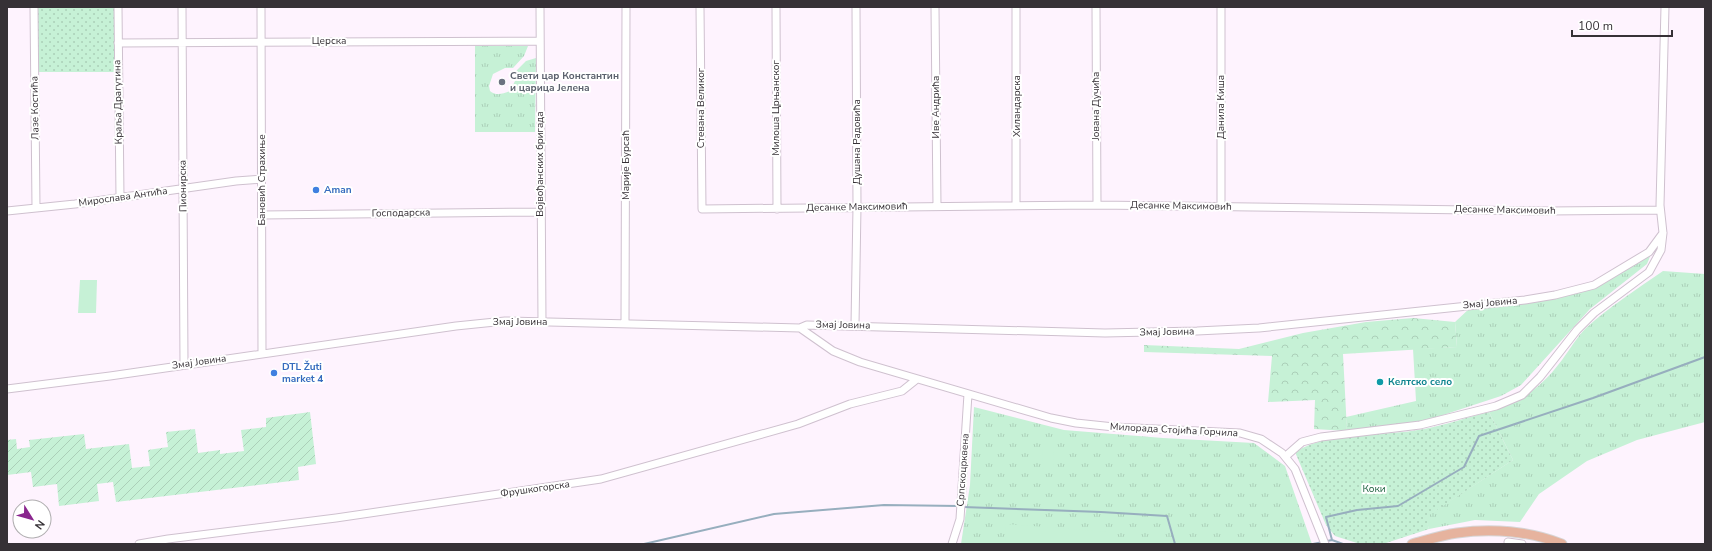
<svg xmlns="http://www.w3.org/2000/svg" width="1712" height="551" viewBox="0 0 1712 551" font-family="'Nunito Sans',sans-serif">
  <defs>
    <pattern id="grass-tufts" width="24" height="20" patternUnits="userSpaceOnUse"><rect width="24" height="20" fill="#c6f1d6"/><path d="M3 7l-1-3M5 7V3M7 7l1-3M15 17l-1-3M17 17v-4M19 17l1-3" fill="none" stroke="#abcfb8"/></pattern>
    <pattern id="forest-crowns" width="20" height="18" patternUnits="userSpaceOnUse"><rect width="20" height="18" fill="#c6f1d6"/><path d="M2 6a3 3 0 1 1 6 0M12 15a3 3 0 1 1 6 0" fill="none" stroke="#abcfb8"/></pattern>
    <pattern id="park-dots" width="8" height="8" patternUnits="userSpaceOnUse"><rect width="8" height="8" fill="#c6f1d6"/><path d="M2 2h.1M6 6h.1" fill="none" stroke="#abcfb8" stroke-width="1.8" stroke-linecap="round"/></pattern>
    <pattern id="garden-furrows" width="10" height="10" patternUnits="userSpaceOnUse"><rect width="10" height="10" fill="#c6f1d6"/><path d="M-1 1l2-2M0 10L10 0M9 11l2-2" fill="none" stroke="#abcfb8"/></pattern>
  </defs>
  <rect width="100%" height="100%" fill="#fef3fe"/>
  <path fill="url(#grass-tufts)" d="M475 46H528L524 56 513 68H505L493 74 489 86 490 91C496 96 502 94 510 91L516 79V71L526 61 536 58 535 132H475Z
    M1651 254 1647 264 1590 309 1521 385 1501 396 1440 416 1421 421 1347 431 1346 417 1416 401 1413 349 1457 347 1455 322 1470 308 1516 305 1595 288Z
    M1663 271 1705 274V422L1637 440 1587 461 1539 494 1520 522 1475 520 1429 529 1425 517 1513 460 1489 412C1523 400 1540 389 1562 360 1570 349 1577 337 1586 328 1609 307 1637 289 1663 271Z
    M974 407 1064 430 1163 438 1254 443 1285 466 1312 544H961L970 485Z"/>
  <path fill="url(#forest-crowns)" d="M1413 318 1455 322 1457 347 1343 354 1347 431 1314 429 1315 400 1268 402 1272 356 1144 352V345L1239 349 1303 333 1366 322Z"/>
  <path fill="url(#park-dots)" d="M37 7H114V72H37Z
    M1489 412 1513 460 1426 517 1429 529 1383 544H1360L1335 536 1326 525 1295 452C1331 430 1383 437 1424 429 1446 425 1467 417 1489 412Z"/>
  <path fill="url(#garden-furrows)" d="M310 412 316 464 298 467 299 480 116 502 113 482 97 484 99 501 59 506 57 484 33 487 31 472 7 475V440L16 439 17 449 30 447 29 440 84 434 86 449 129 444 132 468 150 466 148 450 168 447 166 432 195 429 198 453 220 450V454L244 451 241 430 266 427V418Z"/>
  <path fill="#c6f1d6" d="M80 280H97L96 313H78Z
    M1043 445H1054L1053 469 1042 468Z
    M1006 524 1107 532 1106 544H1005Z"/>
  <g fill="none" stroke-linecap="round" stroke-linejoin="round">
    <path stroke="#97aebe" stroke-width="2" d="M963 507 1101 512 1167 516 1175 544
      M1332 540 1326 517 1357 510 1398 506 1464 467 1479 436 1593 398 1705 357
      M644 544 774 514 884 505 959 506
      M1313 544 1332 540 1343 544"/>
    <defs>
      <path id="minor" d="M34 7 36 208
        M118 7 120 198
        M182 7 184 364
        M261 7 262 353
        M540 7 542 322
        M700 7 702 209 1097 205 1548 211 1660 210
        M776 7 777 209
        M935 7 937 206
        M1016 7V205
        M1096 7 1097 205
        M118 43 540 41
        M1221 206V7
        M7 211 75 204 236 181 262 179
        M262 215 540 212
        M625 323 626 7
        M855 325 857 207 856 7
        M800 328 833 351 860 362 1051 418 1076 423 1114 427 1240 433 1261 439 1282 453 1295 469 1325 544
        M7 389 110 376 456 326 505 321 800 328 807 325 1105 333 1197 331 1259 328 1525 300 1555 295 1594 285 1649 252 1663 233
        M1286 456 1302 442 1321 437 1420 425 1496 406 1522 395 1540 377 1577 330 1594 313 1649 272 1661 250 1663 233 1660 205 1665 7
        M1508 542 1522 544
        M139 544 168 539 336 518 601 479 798 424 850 404 902 391 917 379
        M952 544 960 519 968 394"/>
      <path id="major" d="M1412 544C1427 540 1442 535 1457 533 1491 528 1530 531 1562 544"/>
    </defs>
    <use href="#minor" stroke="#cfc1cf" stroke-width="9"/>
    <use href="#major" stroke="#d7d6d7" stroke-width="11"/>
    <use href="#minor" stroke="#fff" stroke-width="7"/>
    <use href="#major" stroke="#e6b39e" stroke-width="9"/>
  </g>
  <circle fill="#6b7280" stroke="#fff" stroke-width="1.5" cx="502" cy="82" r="4"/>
  <g fill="#3f7fe0" stroke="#fff" stroke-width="1.5">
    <circle cx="316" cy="190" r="4"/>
    <circle cx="274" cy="373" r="4"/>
  </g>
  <circle fill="#0f9aa8" stroke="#fff" stroke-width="1.5" cx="1380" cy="382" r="4"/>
  <g text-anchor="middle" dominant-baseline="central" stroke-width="4" stroke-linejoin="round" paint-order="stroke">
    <g font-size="10" fill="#363136" stroke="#fff">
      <text x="329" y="41">Церска</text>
      <text transform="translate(118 102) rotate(-91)">Краља Драгутина</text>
      <text transform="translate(1017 106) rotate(-90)">Хиландарска</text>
      <text transform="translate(1096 106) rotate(-90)">Јована Дучића</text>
      <text transform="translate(936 107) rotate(-90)">Иве Андрића</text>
      <text transform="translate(1221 107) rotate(-90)">Данила Киша</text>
      <text transform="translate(35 108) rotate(-91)">Лазе Костића</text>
      <text transform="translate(701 108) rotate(-90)">Стевана Великог</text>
      <text transform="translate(776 108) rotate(-90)">Милоша Црњанског</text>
      <text transform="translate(857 142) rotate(-90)">Душана Радовића</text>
      <text transform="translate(540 164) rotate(-90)">Војвођанских бригада</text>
      <text transform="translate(626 165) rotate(-90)">Марије Бурсаћ</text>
      <text transform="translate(262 180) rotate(-90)">Бановић Страхиње</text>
      <text transform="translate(183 186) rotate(-91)">Пионирска</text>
      <text transform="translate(123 197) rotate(-8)">Мирослава Антића</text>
      <text transform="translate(1181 206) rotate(1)">Десанке Максимовић</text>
      <text transform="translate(857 207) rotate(-1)">Десанке Максимовић</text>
      <text transform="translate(1505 210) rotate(1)">Десанке Максимовић</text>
      <text transform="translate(401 213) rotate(-1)">Господарска</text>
      <text transform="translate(1490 303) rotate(-5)">Змај Јовина</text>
      <text x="520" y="322">Змај Јовина</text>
      <text transform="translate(843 325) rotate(1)">Змај Јовина</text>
      <text transform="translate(1167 332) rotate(-1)">Змај Јовина</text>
      <text transform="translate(199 362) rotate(-8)">Змај Јовина</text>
      <text transform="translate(1174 430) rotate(3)">Милорада Стојића Горчила</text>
      <text transform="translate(963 470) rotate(-86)">Српскоцрквена</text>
      <text transform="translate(535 489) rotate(-8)">Фрушкогорска</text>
    </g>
    <g font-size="10" font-weight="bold" fill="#5b616d" stroke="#fff" text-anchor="start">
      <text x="510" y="76">Свети цар Константин<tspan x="510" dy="12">и царица Јелена</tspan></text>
    </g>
    <g font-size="10" font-weight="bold" fill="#366cbe" stroke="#fff" text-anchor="start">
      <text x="324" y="190">Aman</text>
      <text x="282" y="367">DTL Žuti<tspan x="282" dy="12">market 4</tspan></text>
    </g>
    <g font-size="10" font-weight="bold" fill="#0d838f" stroke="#fff" text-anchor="start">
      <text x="1388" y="382">Келтско село</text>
    </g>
    <g font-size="10" fill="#1d603f" stroke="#fff">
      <text x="1374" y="489">Коки</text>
    </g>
  </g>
  <rect width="1712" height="551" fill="none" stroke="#363136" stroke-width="16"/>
  <g transform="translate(32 519) rotate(127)"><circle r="19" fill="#ffffff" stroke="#afadaf"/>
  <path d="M0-3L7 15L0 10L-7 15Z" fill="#8a268e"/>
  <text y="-6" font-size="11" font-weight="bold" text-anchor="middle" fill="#363136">N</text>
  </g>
  <path d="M1572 30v6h100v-6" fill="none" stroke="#363136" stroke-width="2"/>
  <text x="1578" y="30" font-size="12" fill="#363136" stroke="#ffffff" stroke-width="3" paint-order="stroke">100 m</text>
</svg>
